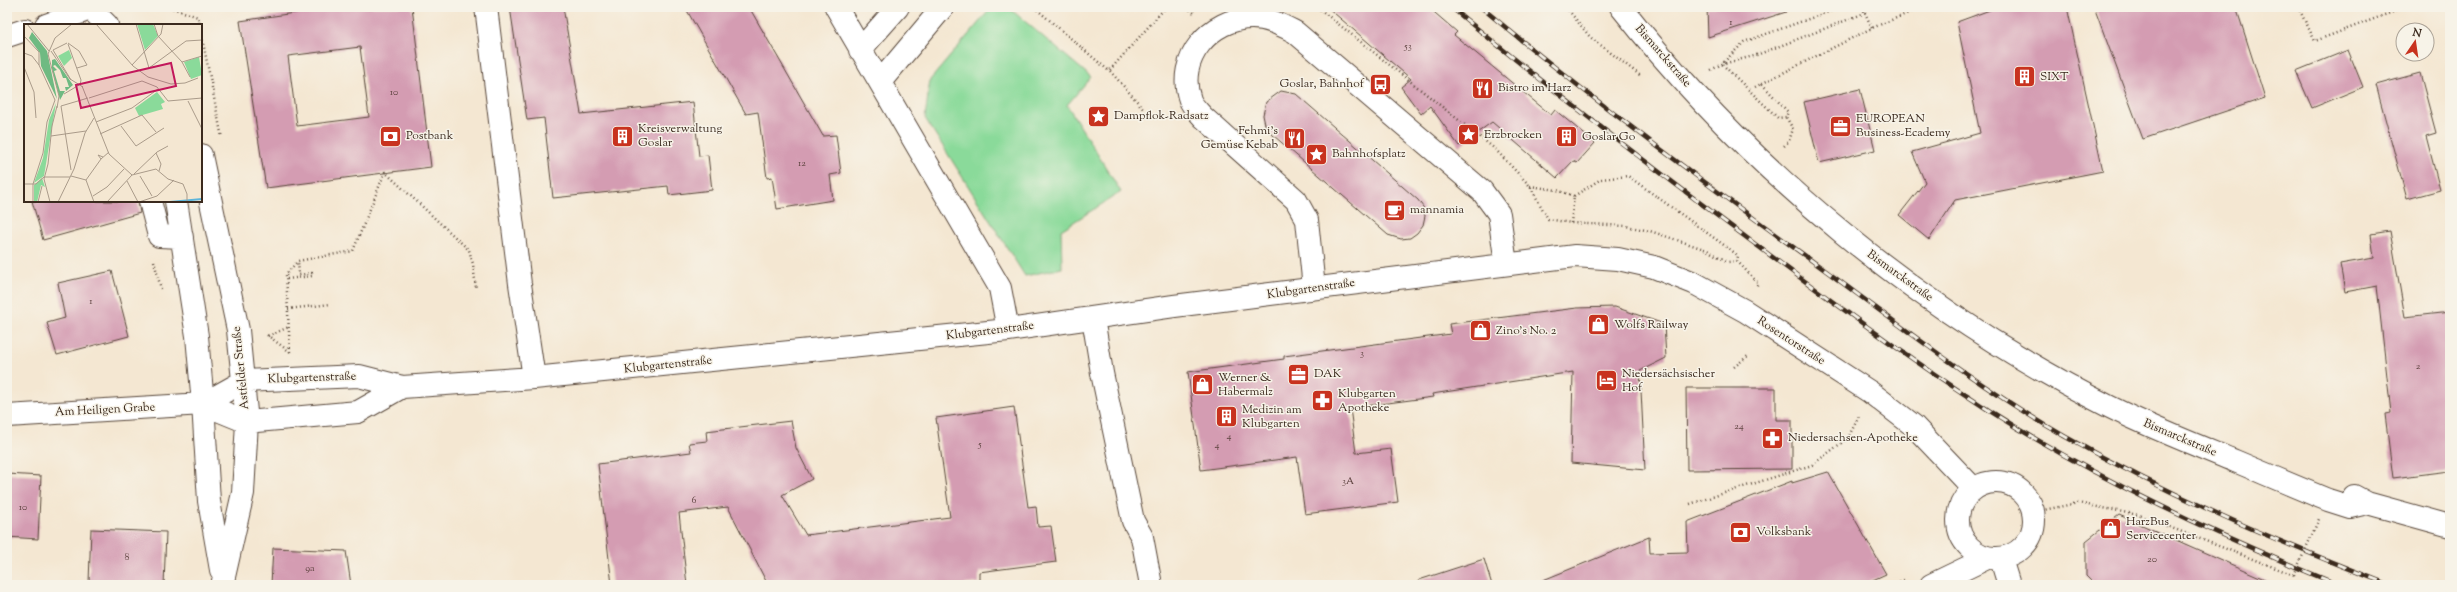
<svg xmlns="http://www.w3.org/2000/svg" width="2457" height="592" viewBox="0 0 2457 592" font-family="'Sorts Mill Goudy',serif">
  <rect width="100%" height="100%" fill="#f7f3e8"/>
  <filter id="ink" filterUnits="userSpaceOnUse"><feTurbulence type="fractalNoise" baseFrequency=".025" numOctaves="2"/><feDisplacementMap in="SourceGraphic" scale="8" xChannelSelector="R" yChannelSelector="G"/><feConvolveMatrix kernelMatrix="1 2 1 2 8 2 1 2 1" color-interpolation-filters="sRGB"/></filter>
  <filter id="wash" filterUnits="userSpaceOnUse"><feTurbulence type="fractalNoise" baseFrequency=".012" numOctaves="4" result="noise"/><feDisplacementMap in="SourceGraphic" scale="16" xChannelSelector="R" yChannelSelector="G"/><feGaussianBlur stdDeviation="0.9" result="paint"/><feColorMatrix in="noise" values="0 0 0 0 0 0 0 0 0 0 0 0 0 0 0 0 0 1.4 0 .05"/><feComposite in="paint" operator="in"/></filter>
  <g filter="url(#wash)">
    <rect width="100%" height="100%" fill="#f4e7d2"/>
    <path fill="#8ada9a" stroke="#62825c" d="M992 7H1008L1091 77 1067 105 1121 192 1061 230 1062 268 1025 276 925 118 930 80Z"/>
    <g id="blocks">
      <path fill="#d49cb2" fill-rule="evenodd" d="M335 7H412L431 167 266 188 240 21ZM360 47 369 117 297 126 288 56Z
        M510 7H563L581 114 693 102 699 156 708 155 712 190 669 195 668 186 553 198 544 118 527 120Z
        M685 7H749L823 136 836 135 841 173 830 175 833 200 777 209 772 177 767 178 758 112 746 114Z
        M1327 7H1428L1457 32 1454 35 1551 115 1555 110 1595 143 1577 163 1573 161 1557 178 1492 122 1459 146 1430 106 1421 114 1401 87 1411 79Z
        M1707 7H1785L1786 12 1708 37Z
        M1998 7H2067L2103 171 1955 200 1929 240 1899 215 1925 182 1912 152 1980 133 1957 22Z
        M2094 7H2236L2265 98 2143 139Z
        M2348 50 2363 87 2312 108 2296 71Z
        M2420 73 2436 133 2426 136 2440 190 2407 199 2376 85Z
        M1860 89 1875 150 1819 163 1804 102Z
        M1281 91 1296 94 1418 200 1423 207 1425 216 1423 225 1417 233 1410 238 1401 239 1388 235 1266 129 1263 115 1266 102Z
        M32 201H138L140 213 43 240Z
        M2390 231 2405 317 2450 312V471L2393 478 2385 414 2391 413 2377 286 2345 292 2340 264 2374 258 2371 234Z
        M112 271 129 336 57 355 47 323 65 318 58 283Z
        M1615 307 1664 324 1666 358 1640 371 1645 470 1571 463 1573 372 1432 394 1433 397 1350 408 1356 453 1391 449 1398 502 1305 514 1297 457 1201 470 1188 372 1284 359V356L1451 334 1449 324 1577 308Z
        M1686 388H1776V420H1792V469L1687 470Z
        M1014 407 1028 507 1036 506 1038 527 1051 526 1056 562 979 572V583L959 585H768L728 507 679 513 687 585H612L598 464 691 452 689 443 707 441 706 431 791 421 796 448 812 479 782 495 806 535 950 517 936 418Z
        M1828 472 1886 574 1862 585H1531L1649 537 1650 553 1688 552 1687 522 1792 481V483Z
        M7 474 41 476 38 539 7 537Z
        M2119 515 2126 518 2278 585H2095L2086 576V541Z
        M91 529 166 532 164 585 89 582Z
        M273 548 346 551 351 585H271Z
        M1484 559 1492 585H1419V580Z"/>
    </g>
  </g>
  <g filter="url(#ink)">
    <use href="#blocks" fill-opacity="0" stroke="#574639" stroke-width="1"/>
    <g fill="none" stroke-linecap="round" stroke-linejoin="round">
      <defs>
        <path id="minor" d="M89 7 107 25
          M486 7 520 284 534 378
          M836 7 1000 288 1008 330
          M1621 7C1752 173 1921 312 2110 407 2150 427 2193 444 2235 461 2266 474 2296 487 2328 500L2350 507 2367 503
          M46 25 96 7
          M7 36 25 30
          M860 50 898 7
          M880 82 943 7
          M201 155 238 330 247 422 243 493 223 581
          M150 201 159 236 182 237
          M176 201 197 336 203 404 209 501 221 570
          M1314 288 1307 220 1296 200 1203 117C1199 112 1192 106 1190 100 1175 59 1211 18 1252 18 1268 18 1281 25 1295 32L1482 191 1499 214 1506 264
          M1093 318 1102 373 1133 521 1142 537 1151 585
          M203 404 247 422 358 412 402 387
          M7 416 203 404 244 381 359 376 402 387 534 378 1008 330 1174 306 1575 256 1618 259 1654 267 1694 283 1745 311 1870 392 1914 426 1974 489
          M1958 520a38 38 0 1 1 76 0a38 38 0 1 1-76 0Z
          M2354 496 2367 503 2450 526
          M2001 559 2009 585
          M1931 585 1987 558"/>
      </defs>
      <use href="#minor" stroke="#574639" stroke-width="24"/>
      <path stroke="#574639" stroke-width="2.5" stroke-dasharray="1 3" stroke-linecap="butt" d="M169 7 198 17 200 25
        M1034 7 1109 71 1166 7
        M1187 7 1194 13
        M1317 7 1495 149 1530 186 1548 219 1571 223 1626 226 1650 231 1707 250 1728 262 1737 261
        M1566 7 1590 37 1641 76
        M1862 7 1865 13
        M2298 7 2315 41 2406 7
        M201 32 222 138
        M1711 70 1722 64 1754 56 1865 13 1872 28
        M1110 71 1143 108
        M1762 84 1788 112 1786 117 1778 118 1722 64 1744 42 1842 7
        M1755 87 1872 28 1923 7
        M1784 146 1789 141 1793 129 1786 117
        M1530 186 1557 190 1574 196
        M1574 196 1601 179 1628 176 1735 253 1738 256 1737 261
        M1571 223 1574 196
        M154 261 161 289
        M1737 261 1758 283 1756 287
        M287 279 312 276V273L299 275 298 261
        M288 309 331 304
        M267 335 290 352
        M268 336 289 327
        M290 352 286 274 298 261 353 251 385 172 469 250 473 264 476 288
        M1734 367 1749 355
        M1690 504 1812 465 1848 438 1859 416
        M2034 512 2078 503 2138 515 2294 575
        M1888 585 1904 580"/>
      <use href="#minor" stroke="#fff" stroke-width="22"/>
      <defs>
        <path id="rail" d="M1451 7C1551 90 1654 169 1759 247 1834 303 1911 360 1990 411 2100 481 2219 536 2339 585
          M1481 7C1591 99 1706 184 1822 268 1901 326 1979 387 2064 436 2168 495 2278 542 2390 585"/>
      </defs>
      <use href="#rail" stroke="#3b2a1e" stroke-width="4.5"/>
      <use href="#rail" stroke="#f7f3e8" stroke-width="3" stroke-dasharray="9" stroke-linecap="butt"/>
      <path stroke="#574639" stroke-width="2.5" stroke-dasharray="1 3" stroke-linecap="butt" d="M2294 575 2319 519"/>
    </g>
  </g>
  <defs>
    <symbol id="building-square" viewBox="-11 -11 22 22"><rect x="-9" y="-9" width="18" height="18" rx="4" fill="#c8321e" stroke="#f7f3e8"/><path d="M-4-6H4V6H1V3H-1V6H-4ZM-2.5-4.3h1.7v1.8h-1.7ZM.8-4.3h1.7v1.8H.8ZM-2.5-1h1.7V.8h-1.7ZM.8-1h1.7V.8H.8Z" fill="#fff"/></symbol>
    <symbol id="bus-square" viewBox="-11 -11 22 22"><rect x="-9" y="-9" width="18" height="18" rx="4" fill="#c8321e" stroke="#f7f3e8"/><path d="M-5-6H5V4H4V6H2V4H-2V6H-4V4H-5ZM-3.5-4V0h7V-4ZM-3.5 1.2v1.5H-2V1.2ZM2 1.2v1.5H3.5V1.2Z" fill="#fff"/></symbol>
    <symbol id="restaurant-square" viewBox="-11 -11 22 22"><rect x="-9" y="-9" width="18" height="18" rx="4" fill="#c8321e" stroke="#f7f3e8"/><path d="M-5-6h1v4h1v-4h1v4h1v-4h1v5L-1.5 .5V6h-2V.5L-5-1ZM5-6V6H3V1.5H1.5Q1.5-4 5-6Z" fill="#fff"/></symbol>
    <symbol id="sight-square" viewBox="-11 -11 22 22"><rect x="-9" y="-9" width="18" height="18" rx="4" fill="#c8321e" stroke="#f7f3e8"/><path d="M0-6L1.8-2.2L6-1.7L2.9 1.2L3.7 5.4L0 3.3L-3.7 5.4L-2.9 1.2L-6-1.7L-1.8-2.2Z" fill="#fff"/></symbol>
    <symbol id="office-square" viewBox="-11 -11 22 22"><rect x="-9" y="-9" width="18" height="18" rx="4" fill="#c8321e" stroke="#f7f3e8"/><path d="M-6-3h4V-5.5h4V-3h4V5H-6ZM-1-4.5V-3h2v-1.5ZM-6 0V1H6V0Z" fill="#fff"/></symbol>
    <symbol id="bank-square" viewBox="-11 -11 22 22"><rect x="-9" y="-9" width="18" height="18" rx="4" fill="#c8321e" stroke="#f7f3e8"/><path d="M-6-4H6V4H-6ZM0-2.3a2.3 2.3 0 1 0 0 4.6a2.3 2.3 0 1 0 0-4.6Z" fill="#fff"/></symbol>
    <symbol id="cafe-square" viewBox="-11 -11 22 22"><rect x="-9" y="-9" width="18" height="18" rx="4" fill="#c8321e" stroke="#f7f3e8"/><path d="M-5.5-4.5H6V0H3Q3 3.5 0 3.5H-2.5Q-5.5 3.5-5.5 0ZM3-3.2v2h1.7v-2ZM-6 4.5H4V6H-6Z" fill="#fff"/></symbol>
    <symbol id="shop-square" viewBox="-11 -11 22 22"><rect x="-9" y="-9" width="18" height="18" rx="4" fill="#c8321e" stroke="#f7f3e8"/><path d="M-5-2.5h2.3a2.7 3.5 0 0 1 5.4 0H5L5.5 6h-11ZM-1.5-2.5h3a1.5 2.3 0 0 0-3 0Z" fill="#fff"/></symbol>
    <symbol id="hotel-square" viewBox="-11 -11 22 22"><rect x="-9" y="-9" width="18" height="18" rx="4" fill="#c8321e" stroke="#f7f3e8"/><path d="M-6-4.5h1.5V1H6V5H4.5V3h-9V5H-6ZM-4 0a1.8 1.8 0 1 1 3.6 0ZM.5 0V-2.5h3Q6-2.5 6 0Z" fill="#fff"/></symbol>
    <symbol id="pharmacy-square" viewBox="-11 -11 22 22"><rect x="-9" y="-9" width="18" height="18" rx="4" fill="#c8321e" stroke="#f7f3e8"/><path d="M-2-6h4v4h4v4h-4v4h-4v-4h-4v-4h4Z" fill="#fff"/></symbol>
  </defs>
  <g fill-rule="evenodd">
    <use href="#building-square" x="2012" y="64" width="25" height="25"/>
    <use href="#bus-square" x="1368" y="72" width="25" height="25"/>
    <use href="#restaurant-square" x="1470" y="76" width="25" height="25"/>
    <use href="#sight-square" x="1086" y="104" width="25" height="25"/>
    <use href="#office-square" x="1828" y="114" width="25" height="25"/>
    <use href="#sight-square" x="1456" y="122" width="25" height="25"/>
    <use href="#bank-square" x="378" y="124" width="25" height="25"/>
    <use href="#building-square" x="610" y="124" width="25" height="25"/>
    <use href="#building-square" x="1554" y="124" width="25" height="25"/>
    <use href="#restaurant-square" x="1282" y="126" width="25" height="25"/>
    <use href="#sight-square" x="1304" y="142" width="25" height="25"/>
    <use href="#cafe-square" x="1382" y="198" width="25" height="25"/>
    <use href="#shop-square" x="1586" y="312" width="25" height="25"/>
    <use href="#shop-square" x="1468" y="318" width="25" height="25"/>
    <use href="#office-square" x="1286" y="362" width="25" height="25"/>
    <use href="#hotel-square" x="1594" y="368" width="25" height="25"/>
    <use href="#shop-square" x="1190" y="372" width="25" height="25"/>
    <use href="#pharmacy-square" x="1310" y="388" width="25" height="25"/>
    <use href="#building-square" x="1214" y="404" width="25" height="25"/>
    <use href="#pharmacy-square" x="1760" y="426" width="25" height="25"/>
    <use href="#shop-square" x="2098" y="516" width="25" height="25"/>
    <use href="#bank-square" x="1728" y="520" width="25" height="25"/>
  </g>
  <g text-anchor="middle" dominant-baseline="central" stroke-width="3" stroke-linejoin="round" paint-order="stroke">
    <g font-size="10" fill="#614643">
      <text x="1731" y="22">1</text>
      <text x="1408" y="46">53</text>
      <text x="394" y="92">10</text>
      <text x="802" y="163">12</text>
      <text x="91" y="301">1</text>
      <text x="1362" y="353">3</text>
      <text x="2418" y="366">2</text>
      <text x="1739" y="426">24</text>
      <text x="1229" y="436">4</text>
      <text x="980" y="444">5</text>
      <text x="1217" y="445">4</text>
      <text x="1348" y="481">3A</text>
      <text x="694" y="500">6</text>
      <text x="23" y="507">10</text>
      <text x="127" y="557">8</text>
      <text x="2152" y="559">20</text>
      <text x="310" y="568">9a</text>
    </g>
    <g font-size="12" fill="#3b2a1e" stroke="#f7f3e8">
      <text transform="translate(1663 56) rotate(49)">Bismarckstraße</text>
      <text transform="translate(1900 276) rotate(36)">Bismarckstraße</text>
      <text transform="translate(1311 289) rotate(-8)">Klubgartenstraße</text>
      <text transform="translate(990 331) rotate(-7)">Klubgartenstraße</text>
      <text transform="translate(1791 341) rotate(33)">Rosentorstraße</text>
      <text transform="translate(668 365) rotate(-6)">Klubgartenstraße</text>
      <text transform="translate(241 368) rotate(-96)">Astfelder Straße</text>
      <text transform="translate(312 378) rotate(-2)">Klubgartenstraße</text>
      <text transform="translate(105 410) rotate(-3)">Am Heiligen Grabe</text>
      <text transform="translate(2180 438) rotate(23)">Bismarckstraße</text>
    </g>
    <g font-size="12" fill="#3b2a1e" stroke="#f7f3e8" text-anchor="start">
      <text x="2040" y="77">SIXT</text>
      <text x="1364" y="84" text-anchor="end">Goslar, Bahnhof</text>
      <text x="1498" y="88">Bistro im Harz</text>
      <text x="1114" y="116">Dampflok-Radsatz</text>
      <text x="1856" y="119">EUROPEAN<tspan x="1856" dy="14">Business-Ecademy</tspan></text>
      <text x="638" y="129">Kreisverwaltung<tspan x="638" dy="14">Goslar</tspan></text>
      <text x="1278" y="131" text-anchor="end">Fehmi's<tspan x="1278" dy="14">Gemüse Kebab</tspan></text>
      <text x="1484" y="135">Erzbrocken</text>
      <text x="406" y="136">Postbank</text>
      <text x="1582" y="137">Goslar Go</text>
      <text x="1332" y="154">Bahnhofsplatz</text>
      <text x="1410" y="210">mannamia</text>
      <text x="1614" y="325">Wolfs Railway</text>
      <text x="1496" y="331">Zino's No. 2</text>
      <text x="1314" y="374">DAK</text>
      <text x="1622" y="374">Niedersächsischer<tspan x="1622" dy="14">Hof</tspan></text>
      <text x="1218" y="378">Werner &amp;<tspan x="1218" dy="14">Habermalz</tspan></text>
      <text x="1338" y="394">Klubgarten<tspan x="1338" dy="14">Apotheke</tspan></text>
      <text x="1242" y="410">Medizin am<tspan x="1242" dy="14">Klubgarten</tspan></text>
      <text x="1788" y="438">Niedersachsen-Apotheke</text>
      <text x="2126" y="522">HarzBus<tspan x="2126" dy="14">Servicecenter</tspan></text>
      <text x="1756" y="532">Volksbank</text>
    </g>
  </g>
  <g transform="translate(24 24)">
    <rect width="178" height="178" fill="#f4e7d2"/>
    <path d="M113 0H129L134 12 121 26ZM45 26 48 34 40 42 34 32ZM175 33 178 51 167 55 160 38ZM133 68 141 78 137 80 139 85 115 92 111 84ZM32 79 20 152 10 159 19 134 25 96ZM18 154 21 163 17 161 13 178H10V161Z" fill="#8ada9a"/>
    <path d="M8 8 23 27 33 75 17 42 16 29 5 14ZM31 35 49 61 42 67 41 63H45L42 54H39L36 46 31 41 29 42 33 46 30 47 36 67H41L36 76 28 45V36Z" fill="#6fba82"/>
    <path fill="none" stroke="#5db5da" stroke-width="2" d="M146 178 178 175"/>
    <path fill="none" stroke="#aa9b8a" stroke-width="1" d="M3 0 25 27M72 0 109 42 124 53 147 60 161 59 174 54M112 0 125 44 162 17 178 16M130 0 134 12 158 38 166 53M0 12 15 28V41M43 19 29 26 47 56M44 19 55 27 63 41 53 44M44 20 57 56 56 61M178 23V43M27 27 46 55 59 63M0 29 8 32 15 41 31 76M158 38 178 32M108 41 137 10 139 0M0 43 10 68 12 94M58 62 85 130 108 151M40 70 55 61M65 74 118 57 133 63 144 77 178 74M164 77 178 105M33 84 35 72 24 30 31 14 48 0M72 98 108 84 134 65M97 102 112 122 140 104M0 103V118M76 110 118 91 132 108M27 112 62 107M132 129 137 140 135 147M79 133 74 131 77 135 85 128M47 146 37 82 64 74M110 150 133 128 144 122M108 151 132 145 144 155 159 160 163 170V178M47 152 62 156M116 152 128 172M62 156 77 135M62 156 70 178M103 157 114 178M0 160H12L20 153H46M69 172 83 163 100 145M9 178V160L19 129 23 98 31 76M14 178 18 162M26 178 20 155 24 140 28 102 33 82M34 178 50 145 61 109 70 94M83 178 108 151M115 178 133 172 150 156"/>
    <path fill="#c2185b" fill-opacity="0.15" stroke="#c2185b" stroke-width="2" d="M147 39 152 62 57 84 52 61Z"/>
    <rect width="178" height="178" fill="none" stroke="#3b2a1e" stroke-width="2"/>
  </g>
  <rect width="2457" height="592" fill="none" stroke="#f7f3e8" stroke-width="24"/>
  <g transform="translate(2415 42) rotate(13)"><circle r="19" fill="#f7f3e8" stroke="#aca397"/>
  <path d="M0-3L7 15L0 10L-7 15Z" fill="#c8321e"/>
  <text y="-6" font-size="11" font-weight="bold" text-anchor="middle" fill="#3b2a1e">N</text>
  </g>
</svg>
